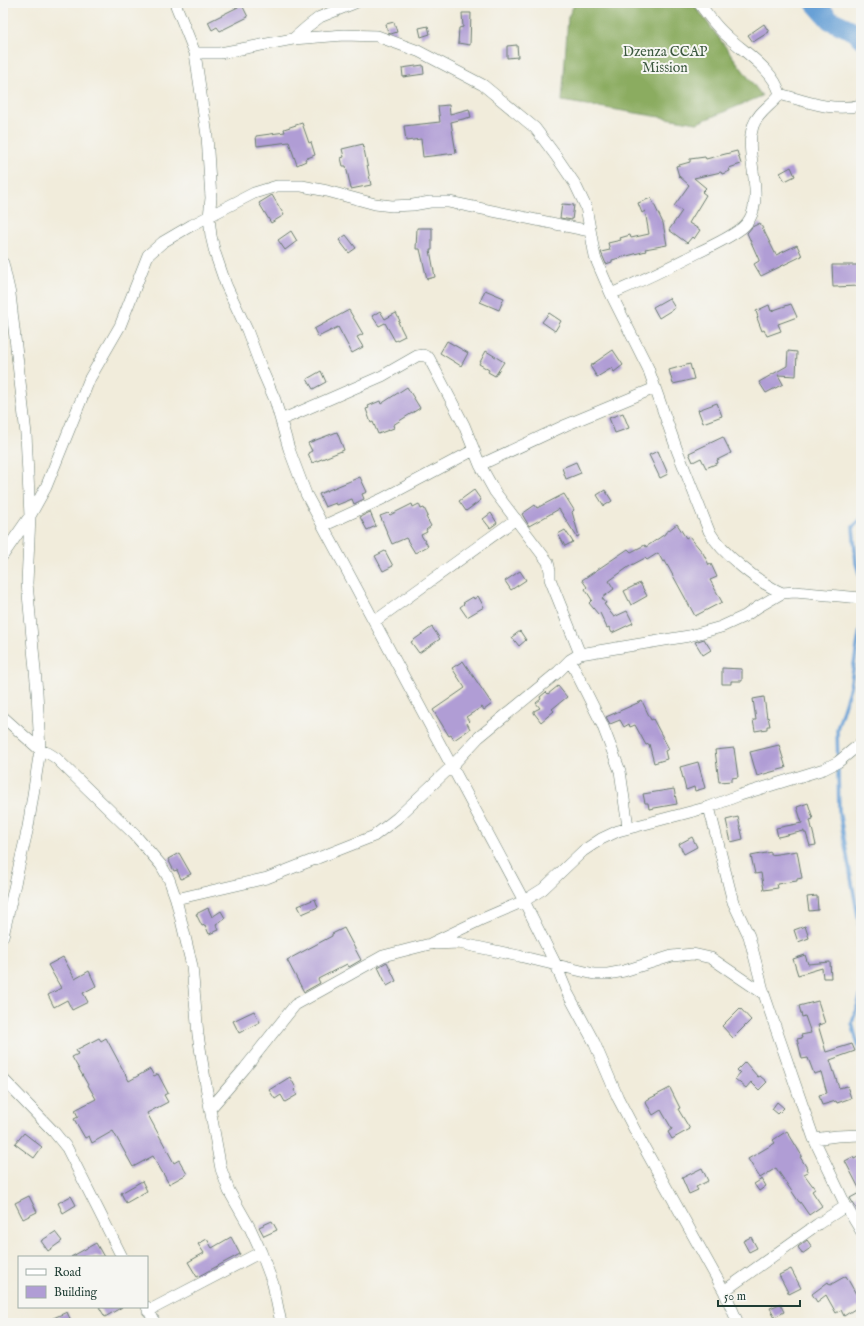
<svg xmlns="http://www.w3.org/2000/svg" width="864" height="1326" viewBox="0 0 864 1326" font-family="'IM FELL English',serif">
  <rect width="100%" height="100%" fill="#f6f6f2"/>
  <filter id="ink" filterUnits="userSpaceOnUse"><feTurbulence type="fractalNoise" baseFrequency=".025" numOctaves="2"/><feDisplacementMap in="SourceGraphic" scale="8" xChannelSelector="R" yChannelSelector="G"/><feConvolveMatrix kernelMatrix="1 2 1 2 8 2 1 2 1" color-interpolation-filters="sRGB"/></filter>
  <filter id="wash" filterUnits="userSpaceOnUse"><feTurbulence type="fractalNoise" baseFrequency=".012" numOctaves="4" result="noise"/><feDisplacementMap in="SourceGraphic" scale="16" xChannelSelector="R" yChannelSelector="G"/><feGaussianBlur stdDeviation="0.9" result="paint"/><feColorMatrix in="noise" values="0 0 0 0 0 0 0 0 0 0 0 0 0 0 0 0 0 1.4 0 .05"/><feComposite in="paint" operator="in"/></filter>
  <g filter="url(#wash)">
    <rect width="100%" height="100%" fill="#f1ecdb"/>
    <path fill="#8bac60" stroke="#55744a" d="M575 3H693L762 96 697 123 562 101 568 17Z"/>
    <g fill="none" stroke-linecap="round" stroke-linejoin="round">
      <path stroke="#68a0d6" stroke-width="3.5" d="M861 519 853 527 856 563 861 580
        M861 624 850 687 837 729 839 811 861 933
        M861 994 852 1023 861 1056"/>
      <path stroke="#68a0d6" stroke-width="20" d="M815 3 830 20 856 32 861 38"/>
    </g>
    <g id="blocks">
      <path fill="#b09dd5" d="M242 5 248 17 220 31 217 27 212 30 208 22Z
        M462 13H471L470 45 458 43 459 28 463 27Z
        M394 22 397 32 391 34 388 33 386 24Z
        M764 24 769 32 753 42 748 35Z
        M428 26 430 34 421 37 419 28Z
        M517 45 518 57 507 58V46Z
        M423 65 424 74 403 77 402 68Z
        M449 105 450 114 469 109 471 117 451 122 456 153 423 157 421 139 406 141 404 126 440 122 438 106Z
        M302 123 309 143 311 142 315 155 305 159 306 161 297 165 289 142 257 146 256 136 285 132 284 129Z
        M363 144 371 185 351 189 346 166H343L341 158 344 157 342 149Z
        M737 151 741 164 729 168 730 171 722 174 721 172 694 178 706 188 702 192 706 195 689 223 700 230 694 239 692 237 687 243 669 230 682 211 674 206 689 185 679 176 676 166 690 162V159L705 157 706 159Z
        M791 167 795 176 785 181 780 173Z
        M272 195 284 215 271 223 259 203Z
        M651 198 663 223 667 245 645 249 646 251 612 260V262L606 264 601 252 610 250 608 243 621 240 620 238 630 235 631 238 649 234 645 211 642 213 638 203Z
        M562 204 574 205 572 220 560 218Z
        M760 223 776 255 797 245 802 256 761 276 754 264 759 261V260L747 233 752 227Z
        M417 228H432V250H430L435 277 427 279 420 249H416Z
        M291 231 297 241 285 250 278 240Z
        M346 235 356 248 349 253 339 240Z
        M832 265H860V286L833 287Z
        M485 290 504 298 499 310 480 302Z
        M669 298 675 308 659 318 653 307Z
        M791 304 797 317 778 324 781 331 767 336 764 330 762 331 757 318 758 317 756 311 769 305 771 311Z
        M349 310 363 334 357 337 363 347 352 353 338 327 318 337 314 329Z
        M380 311 385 319 396 313 400 321 398 322 405 336 395 341 385 323 379 326 372 316Z
        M549 313 561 321 555 331 542 322Z
        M447 341 468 353 461 366 440 353Z
        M613 350 623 365 614 372 612 368 597 377 590 366Z
        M486 351 504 362 495 376 488 372 489 370 479 364Z
        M788 351 797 352 796 376 778 375 783 384 766 393 759 382 787 366Z
        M690 364 694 379 673 384 669 370Z
        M321 371 326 382 313 389 307 379Z
        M407 387 420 408 393 425 394 428 378 434 373 422 371 423 366 409 369 408 368 406 380 401 381 404Z
        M717 403 722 416 703 423 698 410Z
        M623 413 629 428 615 433 609 418Z
        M337 432 344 450 312 463 308 453 312 451 308 443Z
        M723 437 731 453 717 460 718 463 706 468 701 458 693 462 689 453Z
        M658 451 668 474 660 478 649 455Z
        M576 462 581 473 566 479 562 468Z
        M360 477 367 492 362 494 364 499 354 504 352 499 337 505 336 503 325 507 319 494Z
        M474 490 481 500 466 511 459 501Z
        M605 490 612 501 604 506 597 495Z
        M564 494 574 510 572 512 579 536 577 537 559 509 529 526 522 514 535 505 537 508Z
        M412 504 413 507 419 504 421 509 424 508 428 516 426 517 431 526 426 530 427 532 421 535 428 546 415 553 406 538 392 544 380 516 388 513 390 515Z
        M370 512 376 526 367 530 360 517Z
        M491 513 497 523 490 528 483 519Z
        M677 524 686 538 689 536 703 553 709 565 711 564 717 577 710 580 722 602 695 616 665 561 663 562 658 553 647 560 645 558 630 566 609 581 614 589 602 598 606 603 604 604 614 617 627 611 633 623 612 633 609 627 607 628 600 613 598 614 589 603 592 600 585 589 587 587 582 580 628 549 631 552 645 545 646 547 665 534V533Z
        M565 530 573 542 565 546 558 534Z
        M385 551 393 566 383 571 375 556Z
        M520 571 526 580 511 590 505 581Z
        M640 583 647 596 631 605 624 591Z
        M478 596 484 607 467 617 460 607 464 604 463 603 473 597 474 599Z
        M432 627 440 639 419 653 411 642Z
        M520 631 526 640 519 646 512 637Z
        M704 639 711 650 703 655 695 642Z
        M463 661 492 704 484 710 482 707 466 717 469 721 467 723 470 729 454 740 451 735 449 736 433 710 465 688 452 668Z
        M722 668 742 669V681H731V684H722Z
        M558 686 567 697 552 709 554 711 541 722 534 713V711L540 708 536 703 541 699 540 697 546 692 548 694Z
        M764 697 767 718 768 717 770 726H767V729L755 731 753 720H756L753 699Z
        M642 701 651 720 653 719 669 749 665 751 667 759 654 763 649 744 646 745 635 725 630 727 629 724 624 727 620 720 610 724 606 717Z
        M779 745 786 768 757 776 750 752Z
        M734 748 738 777 732 778V781L719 782 715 750Z
        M698 762 705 788 695 791 694 787 686 790 680 767Z
        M674 789 677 804 649 809 648 803H645L643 794Z
        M808 803 813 819 810 820 816 845 810 846 806 833H804V831L778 837 776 828 802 823 797 807Z
        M738 817 743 839 731 842 726 820Z
        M692 837 697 847 684 854 679 844Z
        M797 851 802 878 797 879V881L777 884 778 888 764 890 761 873 755 874 751 856 771 852V855Z
        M179 853 191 874 181 879 177 870 174 871 168 859Z
        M817 896 818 910 809 911 807 897Z
        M315 899 318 907 302 914 298 906Z
        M208 908 212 917 221 911 225 918 216 924 219 930 209 934 205 925 202 926 196 914Z
        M805 926 809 938 798 942 794 930Z
        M344 928 361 960 349 967 347 964 318 979 320 983 304 992 287 960 332 936V934Z
        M805 955 808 964 830 962 831 978H823L822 968 798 975 793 959Z
        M63 957 75 979 89 971 96 986 83 993 88 1002 72 1010 67 1000 54 1007 48 995 61 988 48 965Z
        M387 962 396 981 387 986 378 967Z
        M818 1001 825 1023 818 1025 826 1052 852 1044 855 1051 830 1060 839 1088 847 1086 851 1098 837 1103 836 1101 822 1105 819 1095 827 1093 821 1072 814 1074 808 1058 802 1059 797 1039 802 1038 801 1035 811 1033 805 1016 802 1017 799 1006Z
        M740 1008 751 1020 733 1038 722 1026Z
        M254 1011 260 1022 239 1033 233 1021Z
        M99 1038 101 1041 106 1038 129 1081 150 1069 154 1076 158 1074 168 1093 164 1095 168 1102 147 1113 174 1163 179 1160 187 1174 169 1184 153 1156 133 1167 113 1131 92 1143 89 1136 85 1138 74 1119 78 1117 75 1110 96 1099 72 1057 78 1054 76 1050Z
        M745 1062 758 1077 760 1076 767 1082 759 1090 751 1082 746 1088 735 1079 740 1073 737 1070Z
        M290 1077 296 1088 294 1090 297 1095 285 1102 281 1095 275 1099 269 1090Z
        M670 1088 680 1108 678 1109 690 1129 672 1139 668 1132 672 1129 661 1110 653 1115 645 1101Z
        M777 1102 784 1108 778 1114 772 1109Z
        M787 1131 802 1156 800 1157 807 1168 806 1169 808 1172 804 1174 815 1189 812 1191 822 1206 809 1215 800 1202H799L776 1168 760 1178 748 1159 775 1143 773 1140Z
        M24 1133 42 1147 34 1158 15 1144Z
        M853 1157 854 1159 858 1157 861 1163V1216L850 1198 861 1192 845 1161Z
        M702 1168 708 1181 696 1187 698 1190 689 1194 682 1178Z
        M762 1179 766 1186 759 1191 754 1184Z
        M142 1181 147 1191 126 1203 121 1193Z
        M29 1196 37 1212 23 1219 15 1203Z
        M71 1196 76 1205 63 1213 58 1203Z
        M272 1221 277 1230 264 1236 259 1227Z
        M55 1232 62 1241 48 1251 41 1241Z
        M231 1237 240 1254 197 1277 188 1262 204 1253 198 1244 207 1239 212 1248Z
        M751 1237 757 1248 749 1252 743 1241Z
        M807 1240 812 1247 802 1254 798 1247Z
        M96 1243 104 1257H71Z
        M791 1269 801 1288 789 1294 779 1275Z
        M846 1276 856 1294 861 1291V1305L844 1316 841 1310 836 1313 826 1295 817 1302 812 1294 828 1282 830 1285Z
        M780 1304 784 1312 775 1317 770 1308Z
        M99 1307H122L105 1317Z
        M67 1312 72 1323H42Z"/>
    </g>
  </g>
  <g filter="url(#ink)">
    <use href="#blocks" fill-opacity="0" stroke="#687a6e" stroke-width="1"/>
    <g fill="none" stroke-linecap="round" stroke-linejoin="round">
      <defs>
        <path id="minor" d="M175 3 195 53 207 136 211 198 209 217 211 236 215 253 226 285 247 330 262 370 275 400 289 449 306 494 524 901 556 965 567 992 594 1042 618 1098 640 1140 724 1291 738 1323
          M293 39 308 26 320 17 355 3
          M195 53H220L293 39 344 35 377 36 418 51 483 85 535 128 556 156 575 184 586 207 595 257 611 294 648 368 677 450 709 531C722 554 758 582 782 593
          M780 94C807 102 833 112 861 105
          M3 263 10 294 26 434 30 516 27 583 37 692 40 750 28 827 3 936
          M611 294C641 281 670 267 699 252 714 245 729 238 742 228 747 224 750 219 752 214 762 186 744 153 753 126 758 112 772 105 780 94 774 70 744 52 727 36 716 27 707 14 699 3
          M281 420 382 376 417 356 423 355 429 358 464 425 480 465 495 492 548 562 550 571V579L580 654
          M480 465 566 425 655 388
          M323 526 382 499 474 450
          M3 555 30 516 46 487 90 378 120 326 148 255 163 242 192 225 254 193 277 186H302L327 191 375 204 392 206 413 205 430 202H449L590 231
          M375 621 516 519
          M570 660 602 724 620 771 628 827
          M3 717 40 750 48 753 56 758 135 835 161 865 169 879 176 899 192 966 198 1035 207 1092 221 1169 229 1191 250 1228 261 1252 273 1284 281 1323
          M709 807 733 902 749 936 764 994 814 1139 846 1206 861 1231
          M176 899 267 878 374 836 397 818 451 767 479 737 558 672 570 660 580 654 689 636 721 627 745 616 758 607 782 593 795 592 861 598
          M435 944 459 943 519 956 594 974H608L624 971 672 956 693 954 711 958 764 994
          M3 1079 54 1132 67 1148 122 1257
          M210 1109 245 1068 295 1005 383 956 430 944 480 920 524 901 543 889 583 851 601 839 618 831 709 807 740 795 824 769 838 762 861 743
          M814 1139 837 1136 861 1135
          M724 1291 818 1224 846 1206
          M147 1307 155 1323
          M148 1311 261 1252"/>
      </defs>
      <use href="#minor" stroke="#687a6e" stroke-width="12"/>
      <use href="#minor" stroke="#fff" stroke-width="11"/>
    </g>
  </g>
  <g text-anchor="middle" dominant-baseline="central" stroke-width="4" stroke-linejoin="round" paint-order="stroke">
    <g font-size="14" fill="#3c593f" stroke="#f6f6f2">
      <text x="665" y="52">Dzenza CCAP<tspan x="665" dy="16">Mission</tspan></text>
    </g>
  </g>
  <rect width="864" height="1326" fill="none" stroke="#f6f6f2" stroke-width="16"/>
  <rect x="18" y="1256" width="130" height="52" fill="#f6f6f2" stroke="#a0aca6"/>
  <rect x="26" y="1269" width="20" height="6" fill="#ffffff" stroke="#a0aca6"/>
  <text x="54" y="1276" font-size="12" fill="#1f3d34">Road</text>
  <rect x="26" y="1286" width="20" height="12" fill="#b09dd5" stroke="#a0aca6"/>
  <text x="54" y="1296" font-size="12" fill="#1f3d34">Building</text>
  <path d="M718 1300v6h82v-6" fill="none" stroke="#1f3d34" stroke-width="2"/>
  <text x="724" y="1300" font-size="12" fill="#1f3d34" stroke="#f6f6f2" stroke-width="3" paint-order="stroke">50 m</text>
</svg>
